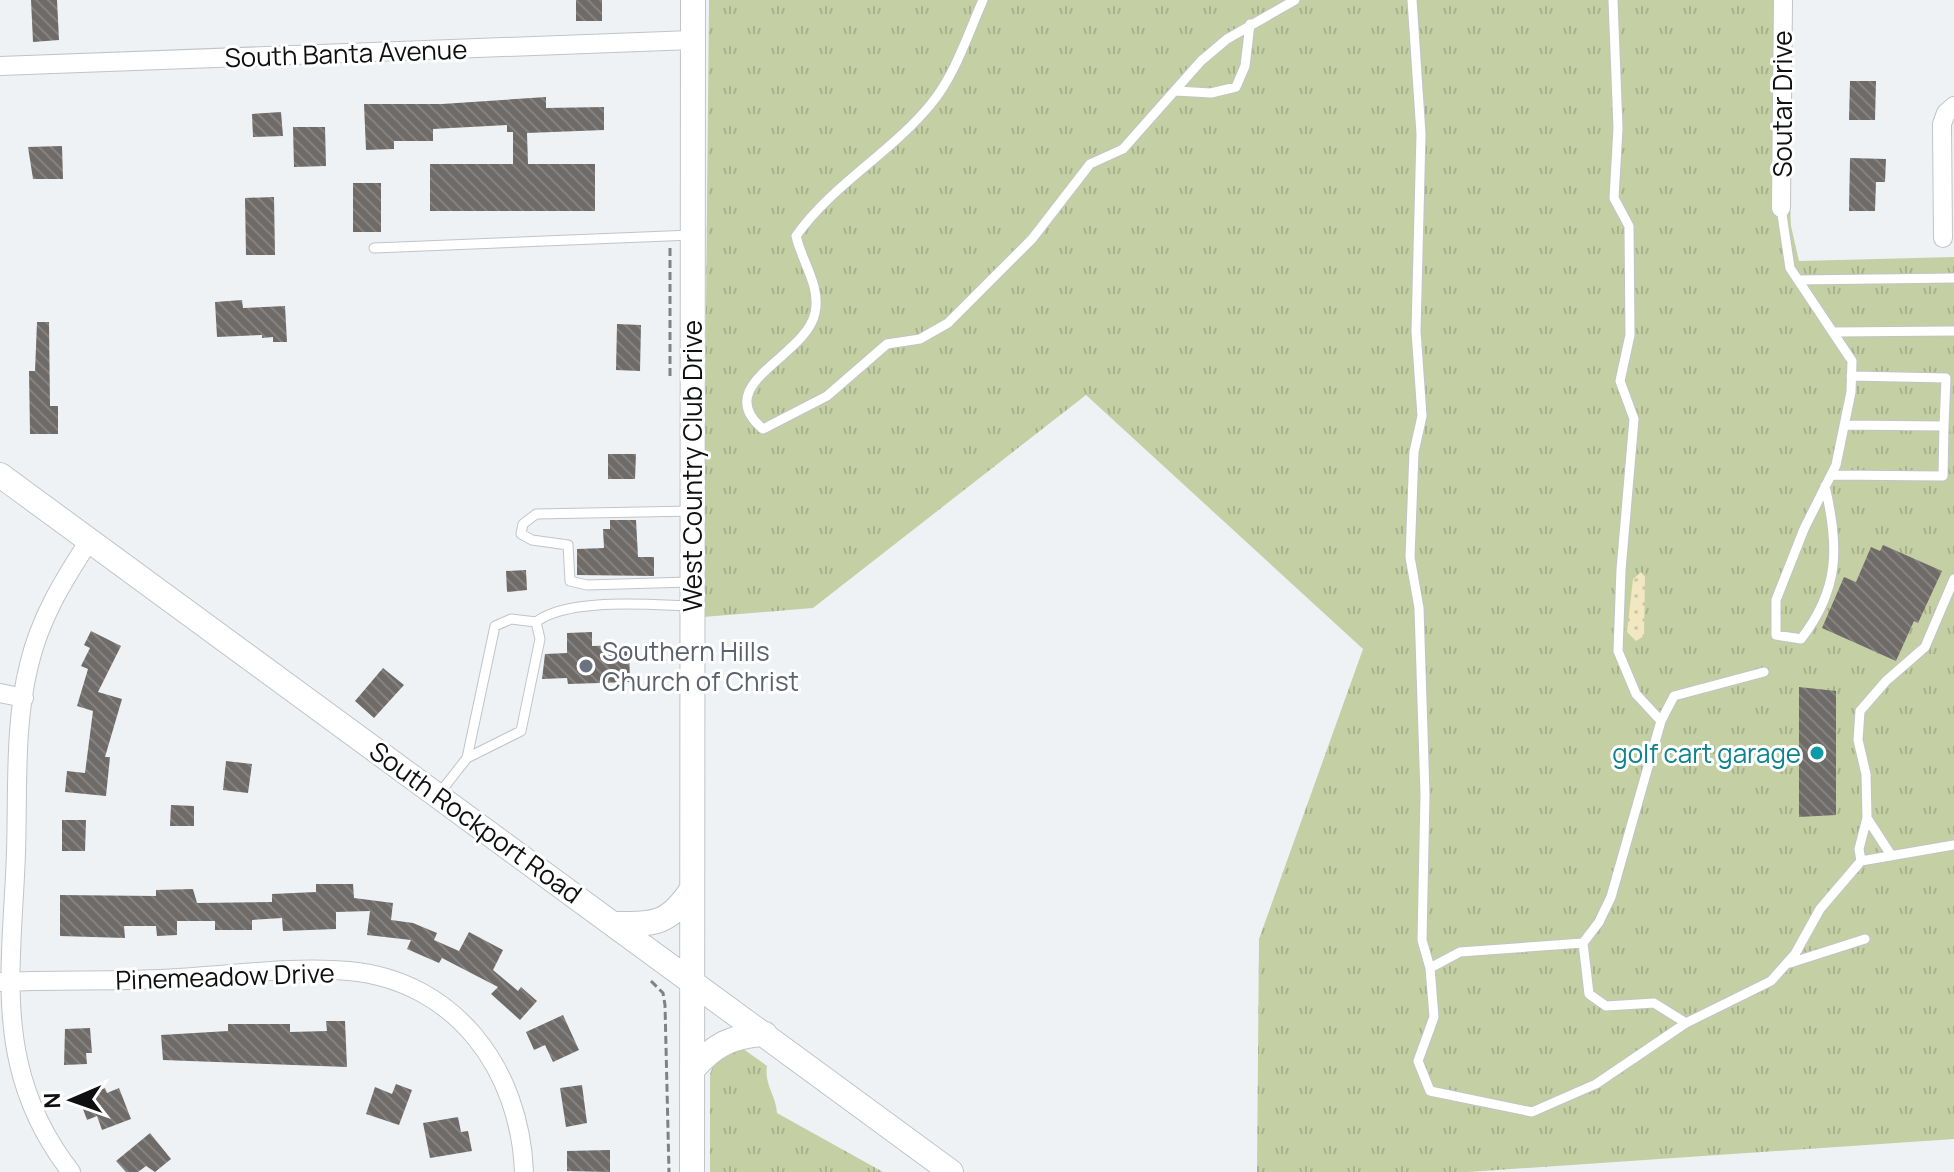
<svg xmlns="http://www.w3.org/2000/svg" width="1954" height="1172" viewBox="0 0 1954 1172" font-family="Manrope,sans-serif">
  <defs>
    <pattern id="grass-tufts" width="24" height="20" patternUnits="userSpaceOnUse" patternTransform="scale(2)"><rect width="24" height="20" fill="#c5cfa4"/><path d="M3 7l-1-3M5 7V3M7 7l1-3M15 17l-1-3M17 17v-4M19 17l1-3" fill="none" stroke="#a8b18c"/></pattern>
    <pattern id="sand-dots" width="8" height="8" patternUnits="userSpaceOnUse" patternTransform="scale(2)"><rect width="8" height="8" fill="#f1e8c2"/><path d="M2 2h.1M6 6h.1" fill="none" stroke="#cdc6a6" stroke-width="1.8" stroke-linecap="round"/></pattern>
    <pattern id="building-back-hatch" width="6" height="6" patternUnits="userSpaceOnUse" patternTransform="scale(2)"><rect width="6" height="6" fill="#6f6b69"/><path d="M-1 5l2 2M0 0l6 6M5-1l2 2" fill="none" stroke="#858280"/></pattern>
  </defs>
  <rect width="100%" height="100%" fill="#eef2f5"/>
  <path fill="url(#grass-tufts)" d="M709 0H1780L1791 226 1799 261 1954 257V1139L1468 1172H1257L1259 939 1363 649 1086 395 813 608 703 617Z
    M742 1048 767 1066C764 1085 776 1095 777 1113L883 1172H710V1074L716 1059Z"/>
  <path fill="url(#sand-dots)" d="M1641 572 1645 577 1644 636 1636 641 1627 632 1633 579Z"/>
  <path fill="url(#building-back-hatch)" d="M31 0H57L59 40 33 42Z
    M576 0H602V21H576Z
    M1850 81H1876L1875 120H1849Z
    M546 97V108L604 107V130L527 133 528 164H595V211H430V164H513V132H507V125L433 129V141H394V149L366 150 364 104H442Z
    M281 112 283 136 253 137 252 114Z
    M293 127H325L326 166 294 167Z
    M62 146 63 179H33L28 147Z
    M1850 158 1886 159 1885 182H1876L1875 211H1849Z
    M353 183H381V232H353Z
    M274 197 275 255H246L245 198Z
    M242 300 243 308 285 306 287 342H273V337L262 338V335L217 337 215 302Z
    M37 322H49L50 406H58V434H30L29 371H35Z
    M617 324 641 325 640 371 616 370Z
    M608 454H636L635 479H608Z
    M610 520H636L638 557H654V576L577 575V549L604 548 603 529H610Z
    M1883 545 1942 571 1918 623 1914 621 1896 661 1822 628 1844 577 1856 582 1871 547 1880 551Z
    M526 570 527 590 507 592 506 571Z
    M91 631 121 646 98 692 122 699 105 757H110L106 796 65 792 67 771 85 773 93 711 77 706 88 669 81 666 90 648 84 645Z
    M592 632V646L629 645 630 682 568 684 567 678 542 679 545 654 567 653V633Z
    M383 668 404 685 374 718 355 701Z
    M1799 687 1836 691V815L1799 817Z
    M226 761 252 764 248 793 223 790Z
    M171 805 194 806V826H170Z
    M62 820H86L85 851H62Z
    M316 884H353L354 898 393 903 391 920 413 923 437 933 434 940 459 951 469 932 503 950 493 970 518 991 521 987 537 1001 520 1020 491 994 498 987 442 958 439 963 407 949 411 940 367 935 370 911 336 912V929L283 931 282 918 252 920V930H215V921H177V935L157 936 156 926H124L125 938 60 936V895L156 896V890L193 889 197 903 272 902V894L316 892Z
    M563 1015 579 1050 553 1062 545 1045 534 1050 526 1032Z
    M326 1021H345L347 1067 163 1060 161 1035 228 1031V1024H290V1032L327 1031Z
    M90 1028 92 1053H86L87 1064 64 1065 65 1029Z
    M396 1084 412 1090 399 1125 366 1114 375 1087 392 1094Z
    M582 1085 587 1123 566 1127 560 1088Z
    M105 1088 107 1093 119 1088 131 1119 102 1130 97 1116 87 1120 79 1098Z
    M458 1117 461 1132 468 1131 472 1151 430 1158 423 1123Z
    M150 1133 171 1159 155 1172 146 1166 138 1172H126L116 1161Z
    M610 1150V1172L567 1171V1151Z"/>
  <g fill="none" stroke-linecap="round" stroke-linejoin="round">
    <defs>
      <path id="lane" d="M983 0C968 34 955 75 931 104 891 153 833 184 796 236 802 262 821 286 815 313 806 357 709 384 763 429L827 396 887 344 920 339 948 323 1032 239 1090 164 1123 149 1201 61 1227 39 1295 0
        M1412 0 1421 134 1416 331 1422 416 1414 452 1410 557 1419 608 1425 794 1422 940 1430 968 1434 1017 1418 1061 1430 1091 1532 1112 1596 1084 1686 1023 1654 1003 1606 1006 1589 994 1583 943 1599 922 1611 897 1661 721 1674 696 1764 672
        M1613 0 1618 128 1614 198 1629 226 1630 335 1620 381 1634 419 1621 570 1618 651 1636 694 1661 721
        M1176 91 1211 93 1236 87 1245 66 1250 24
        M1781 208 1790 268 1852 361 1851 392 1836 465 1804 529 1776 600V635L1801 639C1840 589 1839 546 1825 486
        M374 248 692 235
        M1798 280 1954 278
        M1833 332 1954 331
        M1851 376 1946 378 1944 426
        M1831 475 1943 476 1944 426 1844 425
        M689 582 587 585 570 581 568 545 532 540 521 534 523 524 536 514 693 511
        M536 622C568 597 651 605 692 606
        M438 795 467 758 495 626 511 619 536 622 540 639 521 731 467 758
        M1867 818 1891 855
        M1861 861 1859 849 1867 818 1866 774 1858 740 1860 711 1886 681 1925 647 1954 579
        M1790 963 1865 939
        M1430 968 1460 952 1583 943
        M1686 1023 1771 981 1795 954 1820 909 1861 861 1954 845"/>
      <path id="street" d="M0 66 692 40
        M1781 208 1783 0
        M1943 238 1942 124 1946 113 1954 106
        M0 693 24 698
        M1 982C60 979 119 982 178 978 234 975 293 966 349 971 456 981 520 1070 524 1172
        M71 1172C46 1140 28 1103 19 1064 3 996 14 921 16 852 18 791 14 725 29 665 40 618 63 581 89 541"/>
      <path id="secondary" d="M0 475 951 1172
        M617 924C656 924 669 924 692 889
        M692 1070C715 1044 732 1036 765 1034
        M692 1172 693 0"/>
    </defs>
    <use href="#lane" stroke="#c1c4c7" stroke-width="11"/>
    <use href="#street" stroke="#c1c4c7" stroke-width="20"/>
    <use href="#secondary" stroke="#c1c4c7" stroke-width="26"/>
    <path stroke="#7f8183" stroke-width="3" stroke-dasharray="8 4" stroke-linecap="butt" d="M670 248V380
      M651 981 663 993 665 1005 669 1172"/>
    <use href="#lane" stroke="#fff" stroke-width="9"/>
    <use href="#street" stroke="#fff" stroke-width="18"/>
    <use href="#secondary" stroke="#fff" stroke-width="24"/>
  </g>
  <circle fill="#6b7280" stroke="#fff" stroke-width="3" cx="586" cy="666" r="8"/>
  <circle fill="#0f9aa8" stroke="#fff" stroke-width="3" cx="1817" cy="753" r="8"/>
  <g text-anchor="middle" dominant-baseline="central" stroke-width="6" stroke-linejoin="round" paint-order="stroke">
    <g font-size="26" fill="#0e0f10" stroke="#fff">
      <text transform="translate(346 53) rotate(-2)">South Banta Avenue</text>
      <text transform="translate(1782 104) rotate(-90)">Soutar Drive</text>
      <text transform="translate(692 466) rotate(-90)">West Country Club Drive</text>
      <text transform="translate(476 822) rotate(36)">South Rockport Road</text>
      <text transform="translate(225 976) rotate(-2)">Pinemeadow Drive</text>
    </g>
    <g font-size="26" fill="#5b616d" stroke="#fff" text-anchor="start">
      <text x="602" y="651">Southern Hills<tspan x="602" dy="30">Church of Christ</tspan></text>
    </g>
    <g font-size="26" fill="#0d838f" stroke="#fff" text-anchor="end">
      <text x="1801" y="753">golf cart garage</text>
    </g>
  </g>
  <g transform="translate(72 1100) rotate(268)" stroke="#ffffff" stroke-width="6" paint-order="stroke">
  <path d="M0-6L14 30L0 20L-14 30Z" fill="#0e0f10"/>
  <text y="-12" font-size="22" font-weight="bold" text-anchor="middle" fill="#0e0f10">N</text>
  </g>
</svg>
